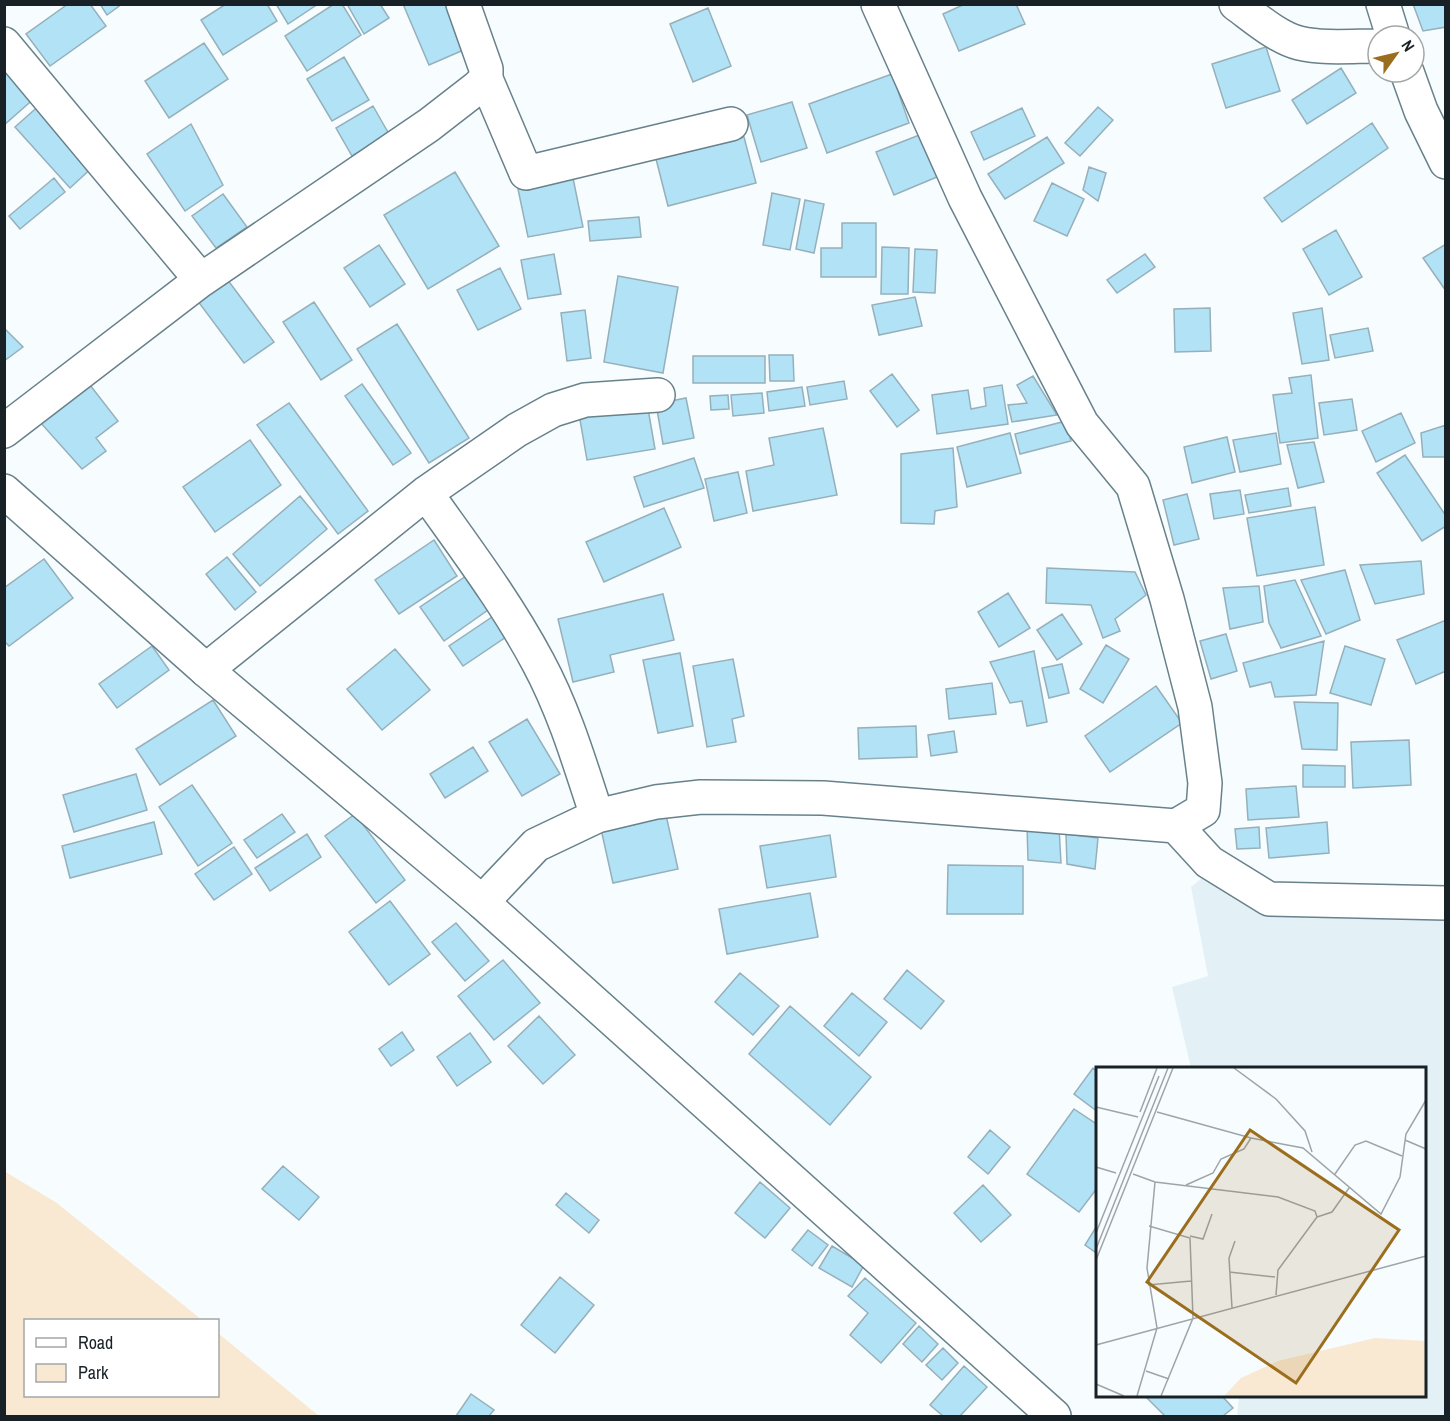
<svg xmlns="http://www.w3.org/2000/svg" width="1450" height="1421" viewBox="0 0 1450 1421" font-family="'Archivo Narrow',sans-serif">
  <rect width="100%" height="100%" fill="#f7fcff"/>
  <path fill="#e3f1f7" d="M1212 870 1268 908 1445 911V1416H1237L1239 1396H1424V1068H1191L1172 987 1208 976 1191 887Z"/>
  <path fill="#f9e9d3" d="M4 1171 57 1203 202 1320H26V1396H218V1333L319 1416H5Z"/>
  <path fill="#b2e2f6" stroke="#95b0bb" stroke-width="1.5" d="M68 4H90L106 26 50 66 26 34Z
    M100 4H122L107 15Z
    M226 4H267L277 21 223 55 201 20Z
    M276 4H318L288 24Z
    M334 4H342L361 35 307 71 285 36Z
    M347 4H380L389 18 364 34Z
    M403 4H457L475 45 429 65Z
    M965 4H1016L1025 24 959 51 943 14Z
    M1413 4H1446V27L1423 31Z
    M708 8 731 66 693 82 670 24Z
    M204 43 228 79 169 118 145 81Z
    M1266 47 1280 91 1226 108 1212 64Z
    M344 57 369 100 332 121 307 79Z
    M4 59 37 96 4 125Z
    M1341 68 1356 93 1307 124 1292 100Z
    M892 74 909 123 827 153 809 104Z
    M792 102 807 148 761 162 747 115Z
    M42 103 96 164 70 188 15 127Z
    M373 106 389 134 352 156 336 128Z
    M1098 107 1113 120 1080 156 1065 143Z
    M1022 108 1035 136 984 160 971 132Z
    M1372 123 1388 148 1282 222 1264 198Z
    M191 124 223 185 185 211 147 154Z
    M927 132 944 174 894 195 876 152Z
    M744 137 756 183 668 206 656 159Z
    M1047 137 1064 163 1005 199 988 174Z
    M1089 167 1106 173 1098 201 1083 190Z
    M455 172 499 246 428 289 384 215Z
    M54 178 65 192 20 229 9 216Z
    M573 178 583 227 528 237 518 189Z
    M1052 183 1084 199 1067 236 1034 221Z
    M772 193 800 199 790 250 763 245Z
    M223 194 247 227 216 248 192 216Z
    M805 200 824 204 814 253 796 249Z
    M639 217 641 237 590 241 588 221Z
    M842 223H876V277H821V248H842Z
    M1336 230 1362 277 1329 295 1303 249Z
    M1446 244V291L1423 258Z
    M379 245 405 284 370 307 344 268Z
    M882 247 909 248 908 294H881Z
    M915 249 937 250 935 293 913 292Z
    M554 254 561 294 528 299 521 260Z
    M1145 254 1155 267 1117 293 1107 280Z
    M500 268 521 309 478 330 457 290Z
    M618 276 678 287 663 373 604 362Z
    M227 279 274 342 244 363 197 300Z
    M915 297 922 326 879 335 872 305Z
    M314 302 352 360 321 380 283 322Z
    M1210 308 1211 351 1175 352 1174 309Z
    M1322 308 1329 360 1302 364 1293 313Z
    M585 310 591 358 567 361 561 313Z
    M397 324 469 438 429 463 357 349Z
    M4 328 23 347 4 361Z
    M1368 328 1373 351 1335 358 1330 335Z
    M769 355H793L794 381H770Z
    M693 356H765V383H693Z
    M892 374 919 410 897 427 870 391Z
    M1311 375 1318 438 1280 443 1273 395 1292 393 1289 378Z
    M1033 376 1057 415 1012 422 1008 405 1027 403 1017 385Z
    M844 381 847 399 810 405 807 387Z
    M362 384 411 453 393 465 345 396Z
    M90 385 118 421 96 438 106 451 82 469 39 421Z
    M1002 385 1008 424 937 434 932 395 968 390 971 409 986 406 984 388Z
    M802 387 805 406 769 411 767 392Z
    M762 393 764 413 733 416 731 395Z
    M728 395 729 409 711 410 710 396Z
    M686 398 694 438 663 444 656 404Z
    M1352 399 1357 430 1324 435 1319 403Z
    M289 403 368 511 338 534 257 425Z
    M647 403 655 449 587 460 579 414Z
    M1401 413 1415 443 1376 462 1362 431Z
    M1066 421 1071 441 1020 454 1015 434Z
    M1446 425V457H1423L1421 433Z
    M823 428 837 495 753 511 746 471 774 465 769 438Z
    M1010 433 1021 473 967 487 957 447Z
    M1276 433 1281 464 1240 472 1233 440Z
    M1227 437 1235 472 1192 483 1184 447Z
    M250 440 281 485 215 532 183 487Z
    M1314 442 1324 482 1298 488 1287 445Z
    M953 448 957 507 935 511 934 524 901 523V454Z
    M1405 455 1446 516V526L1422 541 1377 473Z
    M694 458 704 488 644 507 634 477Z
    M738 472 747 513 714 521 705 479Z
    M1288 488 1291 506 1249 513 1245 495Z
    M1240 490 1244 514 1214 519 1210 494Z
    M1187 494 1199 539 1174 545 1163 500Z
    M300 496 327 529 260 586 233 554Z
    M1315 507 1324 565 1257 576 1247 518Z
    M664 508 681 547 604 582 586 542Z
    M434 540 457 576 399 614 375 580Z
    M227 557 256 592 235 610 206 574Z
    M44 559 73 598 9 646 4 641V588Z
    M1421 561 1424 594 1375 604 1360 565Z
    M1047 568 1135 572 1146 595 1115 619 1120 631 1103 638 1091 605 1046 603Z
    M1345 570 1360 620 1326 634 1301 580Z
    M472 572 495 605 444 641 420 607Z
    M1295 580 1321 636 1281 648 1269 623 1264 586Z
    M1259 586 1263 622 1230 629 1223 588Z
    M1008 593 1030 628 999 647 978 612Z
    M663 594 674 640 610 655 614 672 573 682 558 619Z
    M501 611 515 631 463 666 449 646Z
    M1062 614 1082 644 1057 660 1037 630Z
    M1446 620V671L1416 684 1397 640Z
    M1226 634 1237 671 1211 679 1200 641Z
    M1324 641 1316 695 1275 697 1271 682 1250 687 1243 663Z
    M1106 645 1129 659 1103 703 1080 689Z
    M152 646 169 670 117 708 99 684Z
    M1345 646 1385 659 1371 705 1330 693Z
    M395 649 430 690 382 730 347 689Z
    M1034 651 1047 722 1027 726 1022 701 1010 703 990 662Z
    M680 653 693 726 658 733 643 660Z
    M733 659 744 716 732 719 736 742 707 747 693 666Z
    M1062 664 1069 693 1049 698 1042 668Z
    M992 683 996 714 949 719 946 689Z
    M1156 686 1182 723 1110 772 1085 736Z
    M213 700 236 736 160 785 136 749Z
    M1294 702 1338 703 1337 750 1302 749Z
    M527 719 560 774 522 796 489 742Z
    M916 726 917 757 859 759 858 728Z
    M954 731 957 752 931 756 928 735Z
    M1409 740 1411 785 1353 788 1351 742Z
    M473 747 488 771 445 798 430 774Z
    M1303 765 1345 766V787H1303Z
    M136 774 147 810 74 832 63 795Z
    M192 785 232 843 198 866 159 807Z
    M1296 786 1299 817 1248 820 1246 789Z
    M282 814 295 832 257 858 244 840Z
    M355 814 405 880 376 903 325 836Z
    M666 815 678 869 613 883 601 829Z
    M154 822 162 854 70 878 62 846Z
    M1327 822 1329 853 1269 858 1266 828Z
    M1027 826 1059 827 1061 863 1028 860Z
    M1259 827 1260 848 1237 849 1235 829Z
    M307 834 321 857 270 891 255 868Z
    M1066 834 1098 838 1095 869 1067 864Z
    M830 835 836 877 767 888 760 846Z
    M234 847 252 874 214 900 195 874Z
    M948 865 1023 866V914H947Z
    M810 893 818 937 727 954 719 909Z
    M390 901 430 954 389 985 349 932Z
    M456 923 489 961 465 981 432 942Z
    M503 960 540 1003 494 1040 458 996Z
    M907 970 944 1001 921 1029 884 999Z
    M740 973 779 1006 753 1035 715 1002Z
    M852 993 887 1022 859 1056 824 1026Z
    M790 1006 871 1077 830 1125 749 1054Z
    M539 1016 575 1055 543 1084 508 1046Z
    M402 1032 414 1050 391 1066 379 1049Z
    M470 1033 491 1062 457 1086 437 1057Z
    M1093 1068 1098 1072V1112L1074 1094Z
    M1074 1109 1098 1125V1187L1079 1212 1027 1174Z
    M990 1130 1010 1147 988 1174 968 1157Z
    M283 1166 319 1197 299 1220 262 1189Z
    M760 1182 790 1208 765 1238 735 1213Z
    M983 1185 1011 1215 981 1242 954 1213Z
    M566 1193 599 1220 589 1233 556 1205Z
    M1098 1224V1254L1085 1245Z
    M808 1230 828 1245 812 1266 792 1250Z
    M832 1246 864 1265 852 1287 819 1268Z
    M560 1277 594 1305 555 1353 521 1325Z
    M865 1278 916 1323 881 1363 850 1335 868 1313 848 1296Z
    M919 1326 938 1344 922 1362 903 1344Z
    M943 1348 958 1363 942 1380 926 1365Z
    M964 1366 987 1387 960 1416H943L930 1405Z
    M471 1394 494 1410 489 1416H456Z
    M1145 1396H1222L1233 1408 1223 1416H1165Z"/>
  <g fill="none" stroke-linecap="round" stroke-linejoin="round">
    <defs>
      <path id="minor" d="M878 4 965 198 1082 424 1133 486 1167 599 1195 707 1205 783 1203 810 1176 826 1209 862 1269 899 1446 903
        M1236 4C1254 17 1278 38 1299 43 1324 49 1353 46 1378 46
        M1383 4 1393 36
        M4 44 201 280
        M1407 72 1421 111 1446 162
        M486 79 526 173 731 124
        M4 431 201 280 429 125 478 87 486 79V69L463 4
        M426 493C465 548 506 602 538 662 564 710 580 764 597 816
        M206 670 426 493 517 430 553 410 585 400 658 395
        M482 902 536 845 597 816 656 802 701 797 823 798 1176 826"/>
      <path id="tertiary" d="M4 491 206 670 482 902 1054 1416"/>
    </defs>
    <use href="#minor" stroke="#68818b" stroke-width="36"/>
    <use href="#tertiary" stroke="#68818b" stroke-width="36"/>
    <use href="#minor" stroke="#fff" stroke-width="33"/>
    <use href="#tertiary" stroke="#fff" stroke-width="33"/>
  </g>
  <g transform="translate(1096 1067)">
    <rect width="330" height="330" fill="#f7fcff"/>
    <path d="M279 271 330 274V329H128L145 311 182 294Z" fill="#f9e9d3"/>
    <path fill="none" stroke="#9ea5a8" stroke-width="1.5" d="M138 1 180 32 209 64 216 85M0 40 42 50M44 45 61 1M61 45 155 71 207 81 285 147 304 110 310 67 330 33M309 73 330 82M0 100 20 106M37 107 59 115 182 130 219 144 221 150 236 145 253 121M239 107 259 78 270 74 306 89M90 118 117 106 125 92 148 82 155 71M53 159 94 171 97 251 65 329M0 166 63 9M94 169 107 172 116 147M0 182 72 1M0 193 77 1M133 205 179 210M52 218 95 214M180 228 182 203 221 150M136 241 133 191 139 174M0 278 330 189M50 304 73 312M0 317 28 329M41 329 61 261 51 201 59 115"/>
    <path fill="#9b6e1e" fill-opacity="0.15" stroke="#9b6e1e" stroke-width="3" d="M154 63 303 163 200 316 51 215Z"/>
    <rect width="330" height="330" fill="none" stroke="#182226" stroke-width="3"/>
  </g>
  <rect width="1450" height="1421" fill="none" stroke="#182226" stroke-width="12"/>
  <rect x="24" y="1319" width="195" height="78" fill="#ffffff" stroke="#a3a7a8" stroke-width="1.5"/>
  <rect x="36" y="1338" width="30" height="9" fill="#ffffff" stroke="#a3a7a8" stroke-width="1.5"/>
  <text x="78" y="1349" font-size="18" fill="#182226">Road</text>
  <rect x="36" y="1364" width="30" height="18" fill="#f9e9d3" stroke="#a3a7a8" stroke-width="1.5"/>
  <text x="78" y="1379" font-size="18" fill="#182226">Park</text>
  <g transform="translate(1396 54) rotate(56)"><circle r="28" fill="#ffffff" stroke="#a3a7a8" stroke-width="1.5"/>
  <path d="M0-4.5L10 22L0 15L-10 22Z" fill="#9b6e1e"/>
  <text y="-9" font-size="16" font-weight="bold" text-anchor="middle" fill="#182226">N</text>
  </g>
</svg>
